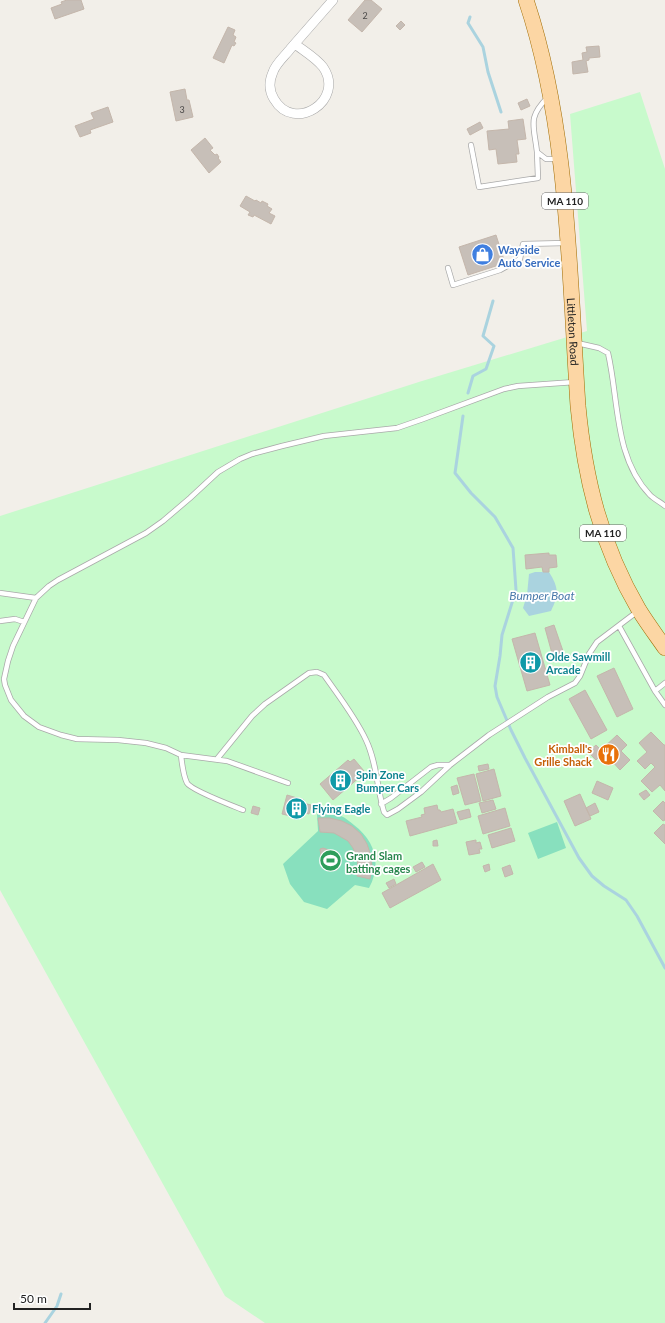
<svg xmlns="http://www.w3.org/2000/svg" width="665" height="1323" viewBox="0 0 665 1323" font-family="Lato,sans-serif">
  <rect width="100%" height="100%" fill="#f2efe9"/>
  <path fill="#c8facc" d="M640 92 665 169V1323H265L225 1296 0 890V516L422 381 587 331 570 114Z"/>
  <path fill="#88e0be" d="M317 814C325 814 333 814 341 816 346 818 350 822 354 825 375 841 382 864 369 888L355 885 327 909 304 902 290 884 283 864 318 831Z
    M557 822 566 848 538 859 528 833Z"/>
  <path fill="#aad3df" d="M535 572H549C559 588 559 595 551 611L529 616 523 608 527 595 529 574Z"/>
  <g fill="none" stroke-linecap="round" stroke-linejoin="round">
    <path stroke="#aad3df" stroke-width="3" d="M470 17 468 23 483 47 488 72 501 112
      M468 393 473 376 486 369 494 346 483 336 493 301
      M463 416 455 473 471 493 495 517 513 548 516 590 502 635 500 656 495 686 497 697 511 730 525 758 579 858 592 876 604 886 626 900 637 916 665 968
      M45 1323 57 1306 61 1294"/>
  </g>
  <path fill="#c7bfb8" stroke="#c4b6ab" d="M67 0H81L84 9 55 19 51 8 62 4 61 2Z
    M365 0H371L382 9 362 32 348 20Z
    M401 21 405 25 400 30 396 26Z
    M228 27 235 30 233 35 236 37 234 42 236 43 234 46 232 45 224 63 213 58Z
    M599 46 600 57 589 58V60L586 61 588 72 573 74 572 62 583 60 582 53 587 52 586 47Z
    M185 89 187 100H189L193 117 176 121 170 92Z
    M527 99 530 106 521 110 518 103Z
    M108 107 113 122 90 130 91 133 80 137 75 126 94 119 91 113Z
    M523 119 526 139 517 140 519 154H516L517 162 498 164 496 149 489 150 487 131 509 129 508 121Z
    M480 122 483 128 470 135 467 129Z
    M205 138 213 148 210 150 215 155 217 154 219 157 218 158 221 162 209 173 191 150Z
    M246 196 255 201 256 200 261 203 262 201 268 204 267 206 272 209 269 213 275 216 271 224 254 215 253 217 248 215 250 212 240 206Z
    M496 235 505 263 468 275 459 247Z
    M549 553V555H556L557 567 549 568V572H543L542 567 526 569 525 555Z
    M554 625 564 654 553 657 545 628Z
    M535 633 550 685 527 691 512 639Z
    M614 668 633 709 617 717 597 676Z
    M585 690 607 730 591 739 569 699Z
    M651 732 664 745H665V791L660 785 652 792 641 781 655 767 651 763 645 769 637 761 647 752 639 743Z
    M617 735 627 745 621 751 630 760 620 770 611 760 607 765 599 757 596 760 588 752 596 745 601 750Z
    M354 759 364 771 360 774 361 776 333 800 320 784 348 760 350 762Z
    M488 764 489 769 479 771 478 766Z
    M494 769 501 796 483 801 476 774Z
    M474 774 481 801 465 805 457 778Z
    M597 781 613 788 608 800 592 793Z
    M457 785 459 793 453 795 451 787Z
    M646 790 650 795 644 800 639 794Z
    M580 794 591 819 575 826 564 801Z
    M287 795 304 800 303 803 311 805 309 814 301 812 299 818 282 814Z
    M493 800 496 809 482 813 479 803Z
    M663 801 665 803V820L663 821 653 811Z
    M595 803 599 812 590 816 586 808Z
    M437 805 438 810H440L441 812 453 809 457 823 410 836 406 821 422 817 421 815 425 814 424 808Z
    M253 806 260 808 258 815 251 813Z
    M505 808 510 826 483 834 478 816Z
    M469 809 471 817 460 820 457 812Z
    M318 818H330L342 821 352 826 361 834 367 844 371 856 372 867 370 879 357 876 358 867 357 857 353 848 348 841 334 833 320 832Z
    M663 824 665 825V844L654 833Z
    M511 828 515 841 492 848 488 835Z
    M437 840 438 846H433V841Z
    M476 840V843L480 842 482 849H479L480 853 469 855 466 842Z
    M323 848 332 851 336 855 338 861 337 870 330 868 331 862 328 857 321 856 320 849Z
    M422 862 425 867 416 872 413 867Z
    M433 864 441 880 390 908 382 893Z
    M489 864 490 870 485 872 483 866Z
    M510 865 513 874 505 877 502 868Z
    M394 879 396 884 389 888 386 883Z"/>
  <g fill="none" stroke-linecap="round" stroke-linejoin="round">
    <defs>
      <path id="service" d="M548 97C527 118 534 125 537 152L546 159H558
        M471 145 479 187 538 178 537 152
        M448 268 453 285 500 270 520 259 523 244 566 243
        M577 343 599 348 608 353C619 400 614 458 650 495 654 499 660 502 665 506
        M0 593 36 598
        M0 621 15 619 24 622
        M619 626 655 691
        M665 683 655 691 665 705
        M181 755C182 764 183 775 187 783 191 790 233 806 243 810
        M217 759 252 716 265 704 309 673 317 672 324 675C338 695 356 718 366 740 377 763 377 789 384 812L387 815 398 809 421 792 450 765 489 735 548 697 575 683 580 676 589 654 597 642 638 611
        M288 783 227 761 181 755 166 748 146 743 118 740 77 739 61 735 39 727 24 716 11 700 5 685 4 679 8 661 13 646 36 598 49 586 58 580 146 533 163 521 190 498 218 472 240 459 252 454 282 446 324 436 397 428 423 419 504 389 518 386 575 382
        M381 804 391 798 431 767 438 765H450"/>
      <path id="minor" d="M295 44C304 51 316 58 323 67 346 100 294 134 274 99 269 91 269 81 273 72 276 63 285 56 291 48 305 32 319 16 333 0"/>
      <g id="primary">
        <path id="s1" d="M526 0C569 128 569 272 578 406 585 480 601 545 639 610 647 623 656 635 665 648"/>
      </g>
    </defs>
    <use href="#service" stroke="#a9a9a9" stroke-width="6"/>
    <use href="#minor" stroke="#a9a9a9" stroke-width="10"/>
    <use href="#primary" stroke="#a06b00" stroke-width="16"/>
    <use href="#service" stroke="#fff" stroke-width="4.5"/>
    <use href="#minor" stroke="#fff" stroke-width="9"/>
    <use href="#primary" stroke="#fcd6a4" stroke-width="15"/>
  </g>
  <defs>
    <symbol id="shop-disc" viewBox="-11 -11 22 22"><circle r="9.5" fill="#3f7fe0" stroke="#fff"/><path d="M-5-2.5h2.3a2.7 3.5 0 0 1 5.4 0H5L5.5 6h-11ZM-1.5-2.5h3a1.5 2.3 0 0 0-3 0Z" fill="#fff"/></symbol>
    <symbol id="building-disc" viewBox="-11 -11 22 22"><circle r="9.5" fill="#0f9aa8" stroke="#fff"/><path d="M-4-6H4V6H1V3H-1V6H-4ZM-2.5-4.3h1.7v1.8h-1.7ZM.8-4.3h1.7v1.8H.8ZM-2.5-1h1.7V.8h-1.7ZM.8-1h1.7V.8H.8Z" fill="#fff"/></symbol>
    <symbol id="restaurant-disc" viewBox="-11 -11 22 22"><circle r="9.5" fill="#e8710a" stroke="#fff"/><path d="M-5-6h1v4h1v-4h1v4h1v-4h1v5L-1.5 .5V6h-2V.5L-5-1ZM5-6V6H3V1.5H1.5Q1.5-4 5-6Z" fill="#fff"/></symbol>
    <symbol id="stadium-disc" viewBox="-11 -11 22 22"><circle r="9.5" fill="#2e9e5b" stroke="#fff"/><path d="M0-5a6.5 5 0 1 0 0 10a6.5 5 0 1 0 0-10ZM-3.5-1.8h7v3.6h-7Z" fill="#fff"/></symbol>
  </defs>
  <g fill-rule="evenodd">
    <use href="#shop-disc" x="470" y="242" width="25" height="25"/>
    <use href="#building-disc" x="518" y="650" width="25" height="25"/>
    <use href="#restaurant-disc" x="596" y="742" width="25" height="25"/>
    <use href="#building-disc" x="328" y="768" width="25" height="25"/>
    <use href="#building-disc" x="284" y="796" width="25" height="25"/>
    <use href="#stadium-disc" x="318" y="848" width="25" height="25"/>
  </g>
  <g text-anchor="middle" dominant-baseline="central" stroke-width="3.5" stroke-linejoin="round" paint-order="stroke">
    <g font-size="9" fill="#4b4948">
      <text x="365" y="15">2</text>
      <text x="182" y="109">3</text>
    </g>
    <g fill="#fff" stroke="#646464" stroke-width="1">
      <rect x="542" y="193" width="46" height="16" rx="3"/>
      <rect x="580" y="525" width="46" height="16" rx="3"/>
    </g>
    <g font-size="10" font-weight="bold" fill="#222">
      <text x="565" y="201">MA 110</text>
      <text x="603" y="533">MA 110</text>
    </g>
    <g font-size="11" font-weight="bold" fill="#366cbe" stroke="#fff" text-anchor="start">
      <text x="498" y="249">Wayside<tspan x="498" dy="13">Auto Service</tspan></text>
    </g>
    <g font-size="11" fill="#222" stroke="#fff">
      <text stroke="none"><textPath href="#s1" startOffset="336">Littleton Road</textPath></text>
    </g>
    <g font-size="11" font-weight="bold" fill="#0d838f" stroke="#fff" text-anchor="start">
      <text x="546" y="656">Olde Sawmill<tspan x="546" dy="13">Arcade</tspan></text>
      <text x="356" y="774">Spin Zone<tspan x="356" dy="13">Bumper Cars</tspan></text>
      <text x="312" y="808">Flying Eagle</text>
    </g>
    <g font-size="11" font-weight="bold" fill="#c56008" stroke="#fff" text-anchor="end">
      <text x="592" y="748">Kimball's<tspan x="592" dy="13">Grille Shack</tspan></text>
    </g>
    <g font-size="11" font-weight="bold" fill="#27864d" stroke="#fff" text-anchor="start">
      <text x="346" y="855">Grand Slam<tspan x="346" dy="13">batting cages</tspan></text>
    </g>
    <g font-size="12" font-style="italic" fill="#4a7aab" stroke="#fff">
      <text x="542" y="595">Bumper Boat</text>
    </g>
  </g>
  <path d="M14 1303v6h76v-6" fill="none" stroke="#222222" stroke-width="2"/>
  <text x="20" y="1303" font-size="12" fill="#222222" stroke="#ffffff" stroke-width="3" paint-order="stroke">50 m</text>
</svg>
